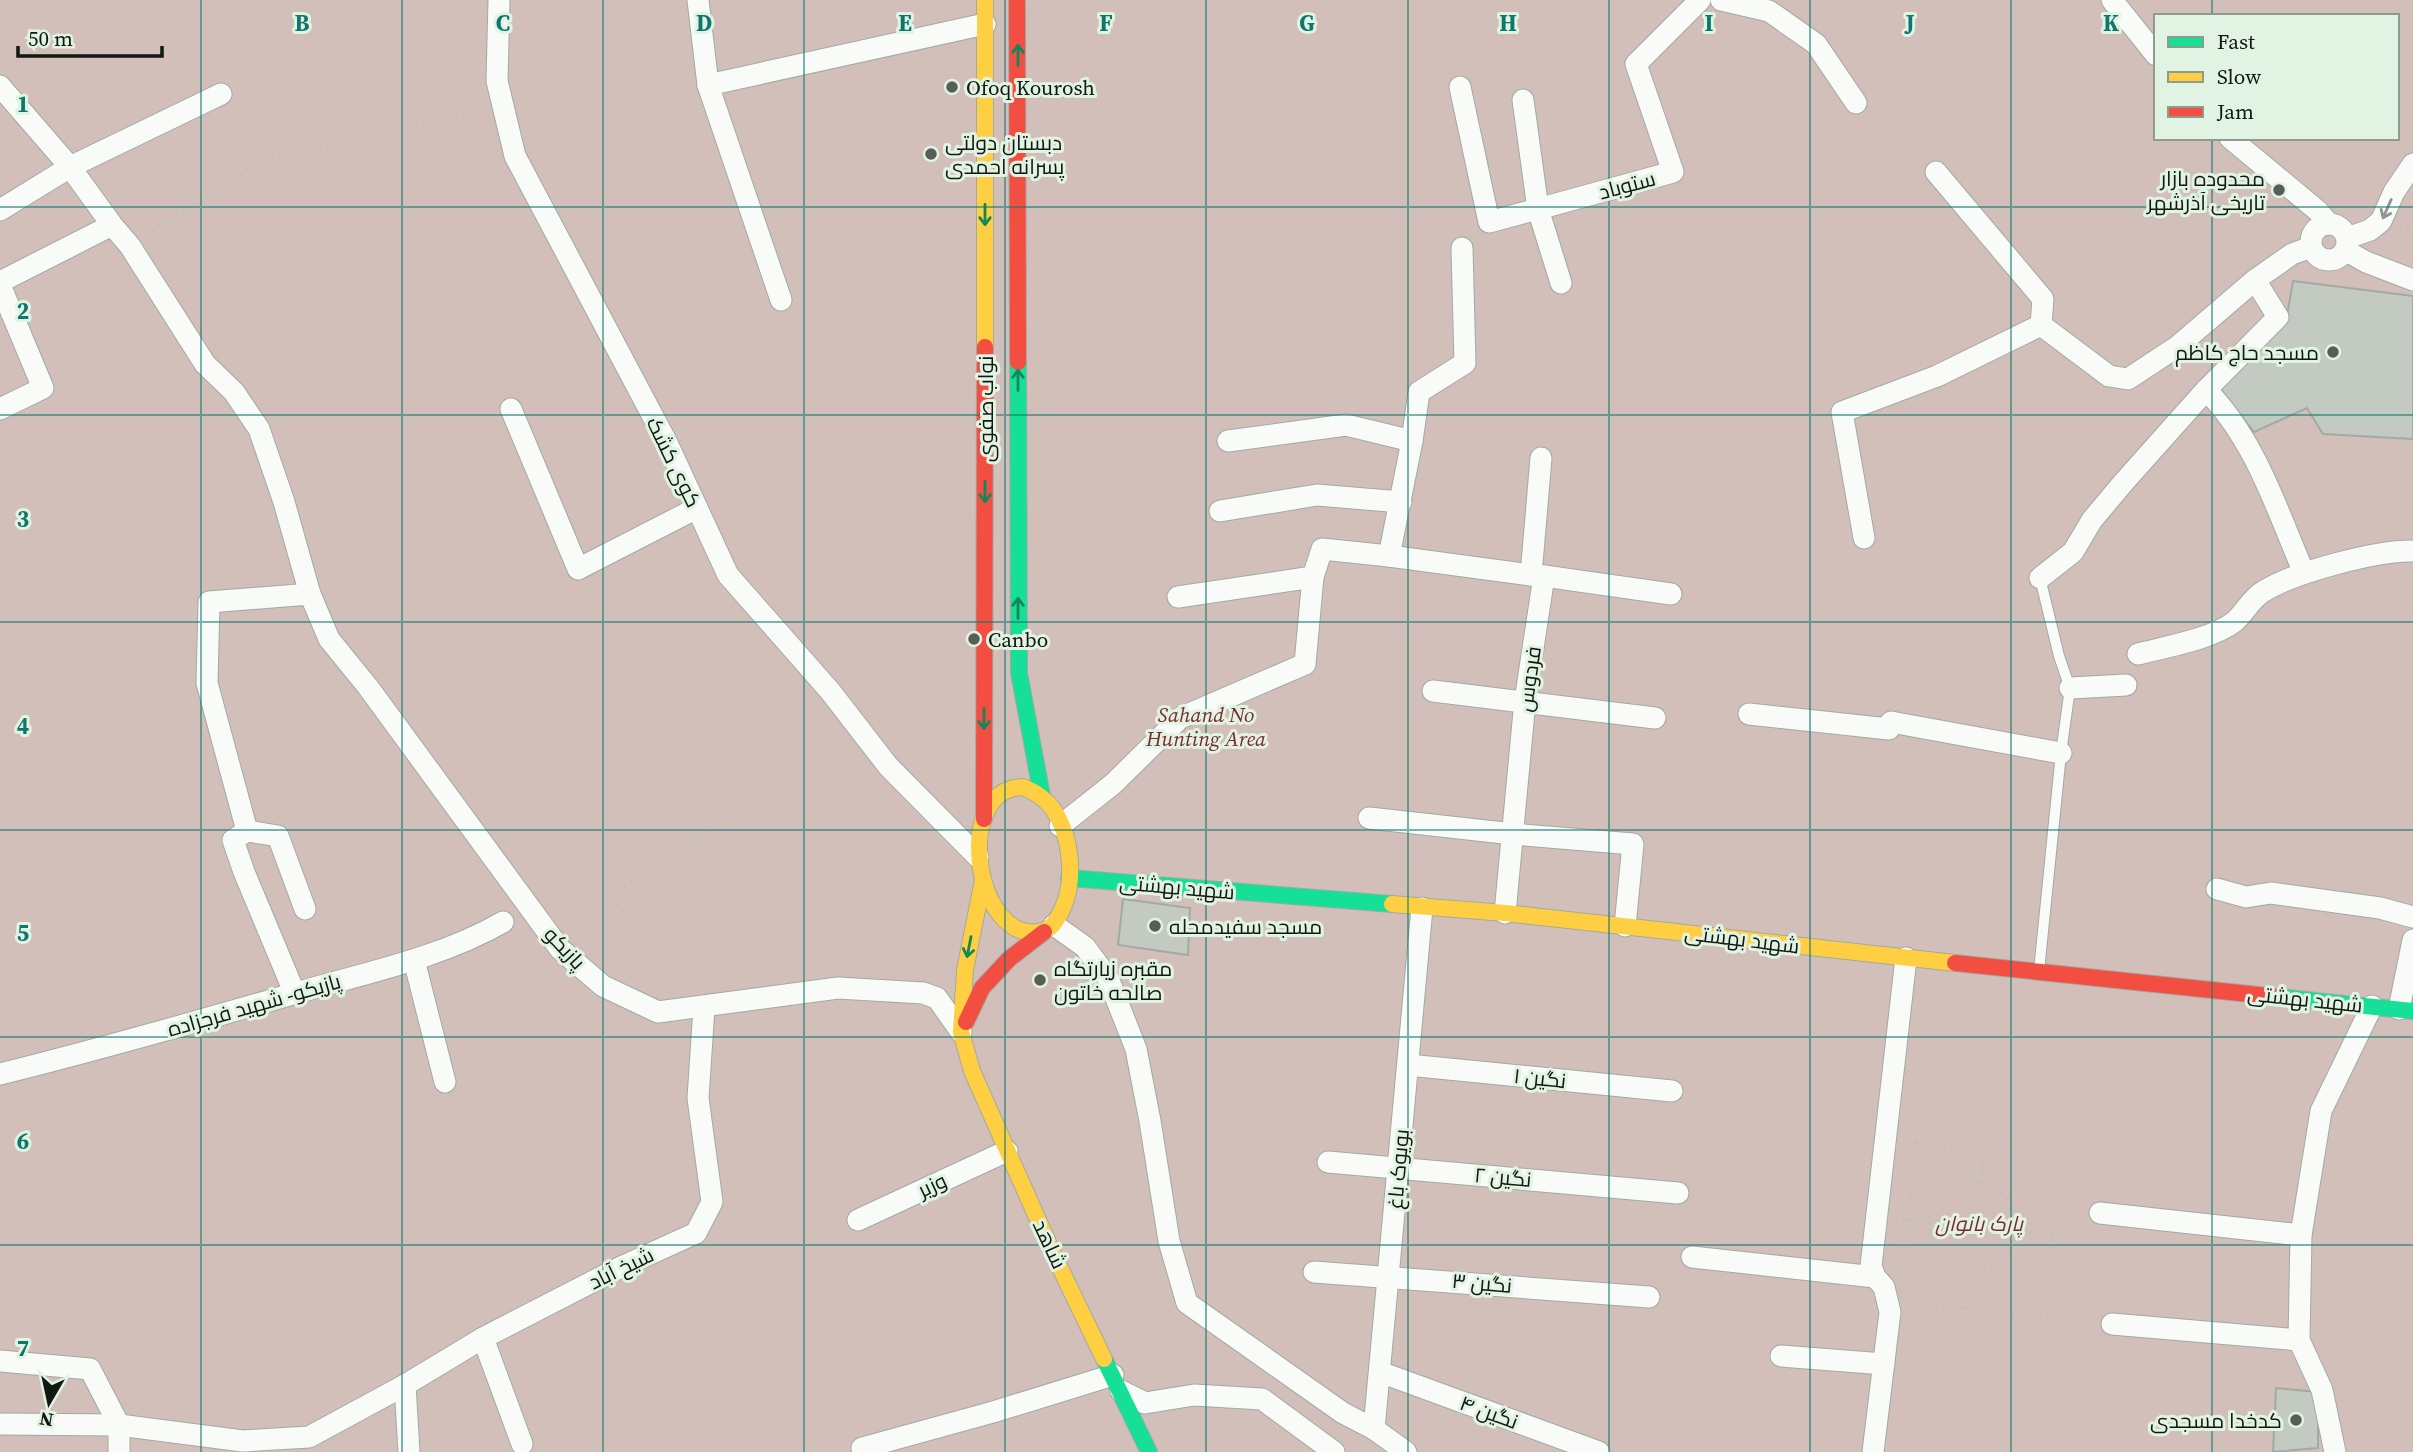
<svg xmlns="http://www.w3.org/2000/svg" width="2413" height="1452" font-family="'Source Serif 4',Cairo,serif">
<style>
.green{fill:#d2bfba;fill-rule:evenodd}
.building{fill:#c2cac2;stroke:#a3aaa3;stroke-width:2}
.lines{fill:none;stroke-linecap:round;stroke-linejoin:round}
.lane-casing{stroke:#a2aaa3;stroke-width:12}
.street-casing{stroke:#a2aaa3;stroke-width:23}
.fast-casing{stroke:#a2aaa3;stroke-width:18}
.slow-casing{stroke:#a2aaa3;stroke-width:18}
.jam-casing{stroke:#a2aaa3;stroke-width:18}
.path{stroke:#bec2be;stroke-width:3.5;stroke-dasharray:2 5;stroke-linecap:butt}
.lane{stroke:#f9fbf9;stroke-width:10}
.street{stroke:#f9fbf9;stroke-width:21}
.fast{stroke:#16e098;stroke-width:16}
.slow{stroke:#ffcf43;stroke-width:16}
.jam{stroke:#f24e42;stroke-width:16}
.oneway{stroke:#14865b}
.oneway2{stroke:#919491}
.grid{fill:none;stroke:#0f766e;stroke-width:2;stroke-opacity:0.55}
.poi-dot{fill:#575e57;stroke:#e1f3e2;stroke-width:2.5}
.labels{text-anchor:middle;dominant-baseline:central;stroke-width:6;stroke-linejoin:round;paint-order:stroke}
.poi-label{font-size:21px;fill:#111711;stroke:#e1f3e2;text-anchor:start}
.street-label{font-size:21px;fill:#111711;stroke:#e1f3e2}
.park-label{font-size:21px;font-style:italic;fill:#7c2a32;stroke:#e1f3e2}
.grid-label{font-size:23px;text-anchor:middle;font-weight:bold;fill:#0f766e;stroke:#e1f3e2;stroke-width:6;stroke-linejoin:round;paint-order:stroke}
</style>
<rect width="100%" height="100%" fill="#d8e2d8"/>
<path class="green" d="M0,0h2413v1452h-2413zM2156,16h241v122h-241z"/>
<g class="building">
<path d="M2293,281l120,15v143l-90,-5 -16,-26 -53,24 -35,-45 68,-71z"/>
<path d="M1123,899l67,9 -2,47 -70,-10z"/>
<path d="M2276,1388l42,4v56l-45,4z"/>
</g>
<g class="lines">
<defs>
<path id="lane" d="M2039,971l22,-218 9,-65 -11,-32 -19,-78"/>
<g id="street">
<path d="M499,0l-2,81 18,75 152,287 61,132 102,116 58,75 90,91"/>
<path d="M698,0l10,85 73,215"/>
<path d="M1721,0l48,11 47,33 40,59"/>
<path d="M2112,0l44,55"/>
<path d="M708,85l277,-61"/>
<path d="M0,86l70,81 42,58 18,21 75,118 29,28 25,37 25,73 26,92 -101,8 -2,81 40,148 31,5 27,73"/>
<path d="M1460,87l29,135 49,-13 -15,-109"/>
<path d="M2230,138l88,73 11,13"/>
<path d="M1936,172l107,127 -2,26"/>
<path d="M0,210l70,-43 151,-73"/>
<circle cx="2329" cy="242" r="18"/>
<path d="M2347,238l23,-8 11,-9 13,-29 19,-28"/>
<path d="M1462,248l3,115 -46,29 -7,49 -23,115 142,19"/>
<path d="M2345,250l21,12 47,18"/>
<path d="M0,282l112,-57"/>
<path d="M1561,283l-23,-74 135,-37 -37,-108 64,-64"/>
<path d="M0,285l43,103 -43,21"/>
<path d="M2206,390c49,49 71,120 98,183"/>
<path d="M511,409l67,160 119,-61"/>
<path d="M1228,441l118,-16 66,16"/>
<path d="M1220,511l97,-16 84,7"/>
<path d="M1864,538l-22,-126 95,-36 104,-51 68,51 19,3 50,-33 77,-66"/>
<path d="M1544,576l127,18"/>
<path d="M2040,578l33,-26 19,-32 31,-37 83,-93 72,-73 -23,-37 37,-26 19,-7"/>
<path d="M310,594l19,45 39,48 192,262 43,37 55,26 180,-24 85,5 14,5 24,34"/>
<path d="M1178,597l135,-20"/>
<path d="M2138,654c27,-7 74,-15 96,-32 11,-9 17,-24 30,-31 31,-19 114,-41 149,-40"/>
<path d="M2070,688l56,-3"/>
<path d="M1433,691l222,27"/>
<path d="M1749,714l140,15 2,-7 170,31"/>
<path d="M1369,818l144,16 120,10 -8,82"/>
<path d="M1060,826l53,-42 67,-66 125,-54 8,-87 9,-28 67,7"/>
<path d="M247,831l-14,9 11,32 51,122"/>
<path d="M2217,889l29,8 25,-4 109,15 33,9"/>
<path d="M1505,913l20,-212 19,-125 -13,-1 10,-117"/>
<path d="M1054,925l31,22 23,31 28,71 14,72 19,120 18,62 156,110 31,16 32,23"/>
<path d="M414,960l31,122"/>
<path d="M2399,1009l14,-69"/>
<path d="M1408,1065l264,26"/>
<path d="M0,1074c102,-25 202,-54 303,-83 67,-19 139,-34 200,-69"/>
<path d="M1328,1162l350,31"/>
<path d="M2100,1213l201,22"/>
<path d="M858,1220l149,-69"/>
<path d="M1692,1257l183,20"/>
<path d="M1314,1272l335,25"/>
<path d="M2112,1324l187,16"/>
<path d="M483,1338l39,106"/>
<path d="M1781,1356l103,8"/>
<path d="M0,1361l90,8 29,56v27"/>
<path d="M1380,1372l219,80"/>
<path d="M1121,1391l24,12 49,-8 68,4 72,53"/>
<path d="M0,1424l119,1 124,16 66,-4 96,-52"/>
<path d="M1374,1429l48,-521"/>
<path d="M862,1448l131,-36 120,-37"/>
<path d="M409,1452l-4,-67 78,-47 136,-70 77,-35 16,-31 -14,-104 6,-90"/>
<path d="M1873,1452l17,-140 -6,-25 -9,-10 -4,-11 35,-308"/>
<path d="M2335,1452l-13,-62 -23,-50 2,-105 20,-124 51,-105"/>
</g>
<g id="fast">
<path d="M1018,362l1,311 23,123"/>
<path d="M1069,878l323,26"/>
<path d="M2278,997l135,14"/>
<path d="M1104,1359l45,93"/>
</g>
<g id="slow">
<path d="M985,347v-347"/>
<path d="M1023,787c12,5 22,11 30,22 19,28 23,73 8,103 -5,8 -8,16 -18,19 -67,18 -93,-143 -20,-144z"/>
<path d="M983,880l-18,90 -4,62 11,39 78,176 54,112"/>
<path d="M1392,904l113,9 450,50"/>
</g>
<g id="jam">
<path d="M1017,0l1,362"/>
<path d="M984,819l1,-472"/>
<path d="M1955,963l323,34"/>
<path d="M966,1022l16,-34 27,-29 35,-27"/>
</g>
</defs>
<use href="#lane" class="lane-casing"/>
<use href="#street" class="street-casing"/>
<use href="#fast" class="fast-casing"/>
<use href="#slow" class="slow-casing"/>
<use href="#jam" class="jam-casing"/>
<g class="path">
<path d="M2400,228l13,-1"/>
<path d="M147,235l113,-74 226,-51"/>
<path d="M669,990l-57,-96 143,-95"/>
<path d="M1916,1143l142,15 -10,159 -149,-16z"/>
<circle cx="1973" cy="1226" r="44"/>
<path d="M1981,1183l3,-32"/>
<path d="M1896,1221l32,-3"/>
<path d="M2016,1230l37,6"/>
<path d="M1967,1308l5,-37"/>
</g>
<use href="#lane" class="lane"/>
<use href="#street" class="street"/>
<use href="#fast" class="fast"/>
<use href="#slow" class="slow"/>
<use href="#jam" class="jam"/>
</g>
<defs><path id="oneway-shaft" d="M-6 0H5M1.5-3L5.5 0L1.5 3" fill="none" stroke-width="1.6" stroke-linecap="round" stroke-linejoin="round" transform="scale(1.75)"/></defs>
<g class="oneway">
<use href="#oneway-shaft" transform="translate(1018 55) rotate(-90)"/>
<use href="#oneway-shaft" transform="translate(985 215) rotate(90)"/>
<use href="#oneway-shaft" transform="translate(1018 380) rotate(-90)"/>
<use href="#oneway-shaft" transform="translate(985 492) rotate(90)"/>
<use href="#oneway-shaft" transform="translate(1018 608) rotate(-90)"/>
<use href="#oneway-shaft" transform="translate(984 719) rotate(90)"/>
<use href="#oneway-shaft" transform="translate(969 947) rotate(101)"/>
</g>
<use class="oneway2" href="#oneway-shaft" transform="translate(2387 209) rotate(114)"/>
<path class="grid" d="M201,0v1452M402,0v1452M603,0v1452M804,0v1452M1005,0v1452M1206,0v1452M1408,0v1452M1609,0v1452M1810,0v1452M2011,0v1452M2212,0v16M2212,138v1314M0,207h2413M0,415h2413M0,622h2413M0,830h2413M0,1037h2413M0,1245h2413"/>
<g class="poi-dot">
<circle cx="952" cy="87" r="7"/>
<circle cx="931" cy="154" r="7"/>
<circle cx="2279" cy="190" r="7"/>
<circle cx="2333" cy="352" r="7"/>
<circle cx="974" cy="639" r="7"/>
<circle cx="1155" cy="926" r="7"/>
<circle cx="1040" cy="980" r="7"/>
<circle cx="2296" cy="1420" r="7"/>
</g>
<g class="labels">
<g class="poi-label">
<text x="966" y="87">Ofoq Kourosh</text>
<text x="945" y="142">دبستان دولتی<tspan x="945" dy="24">پسرانه احمدی</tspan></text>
<text x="2265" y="178" text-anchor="end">محدوده بازار<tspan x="2265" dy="24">تاریخی آذرشهر</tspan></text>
<text x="2319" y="352" text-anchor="end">مسجد حاج کاظم</text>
<text x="988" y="639">Canbo</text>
<text x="1169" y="926">مسجد سفیدمحله</text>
<text x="1054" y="968">مقبره زیارتگاه<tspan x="1054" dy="24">صالحه خاتون</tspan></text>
<text x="2282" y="1420" text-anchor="end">کدخدا مسجدی</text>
</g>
<g class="street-label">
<text transform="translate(1627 185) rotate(-15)">ستوباد</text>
<text transform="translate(985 409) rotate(-90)">نواب صفوی</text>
<text transform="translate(674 462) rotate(64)">کوی کشک</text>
<text transform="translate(1529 679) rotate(-82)">فردوس</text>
<text transform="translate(1177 887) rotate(5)">شهید بهشتی</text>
<text transform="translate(1742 939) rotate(7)">شهید بهشتی</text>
<text transform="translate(565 948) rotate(47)">پازیکو</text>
<text transform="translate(2305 999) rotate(6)">شهید بهشتی</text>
<text transform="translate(254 1005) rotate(-16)">پازیکو- شهید فرجزاده</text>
<text transform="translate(1540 1078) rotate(6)">نگین ۱</text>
<text transform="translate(1398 1169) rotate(-85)">بویوک باغ</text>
<text transform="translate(1503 1177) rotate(5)">نگین ۲</text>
<text transform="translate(932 1185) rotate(-25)">وزیر</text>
<text transform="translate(1050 1244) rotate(65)">شاهد</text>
<text transform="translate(621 1268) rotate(-26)">شیخ آباد</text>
<text transform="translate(1482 1283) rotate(5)">نگین ۳</text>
<text transform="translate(1489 1412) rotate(20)">نگین ۴</text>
</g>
<g class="park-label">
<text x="1206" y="714">Sahand No<tspan x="1206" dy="24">Hunting Area</tspan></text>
<text x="1979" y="1223">پارک بانوان</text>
</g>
</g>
<g class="grid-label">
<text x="302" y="31">B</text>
<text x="503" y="31">C</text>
<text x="704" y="31">D</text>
<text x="905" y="31">E</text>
<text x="1106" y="31">F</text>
<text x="1307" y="31">G</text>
<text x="1508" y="31">H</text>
<text x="1709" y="31">I</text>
<text x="1910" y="31">J</text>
<text x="2111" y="31">K</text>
<text x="23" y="112">1</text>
<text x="23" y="319">2</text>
<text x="23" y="527">3</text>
<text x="23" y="734">4</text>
<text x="23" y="941">5</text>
<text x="23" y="1149">6</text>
<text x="23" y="1356">7</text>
</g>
<rect x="2154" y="14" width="245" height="126" fill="#e1f3e2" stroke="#8e9b8e" stroke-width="2"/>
<rect x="2168" y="37" width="35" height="10" fill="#16e098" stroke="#8e9b8e" stroke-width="2"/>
<text x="2217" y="49" font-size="21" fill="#111711">Fast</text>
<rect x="2168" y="72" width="35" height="10" fill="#ffcf43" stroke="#8e9b8e" stroke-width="2"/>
<text x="2217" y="84" font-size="21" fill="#111711">Slow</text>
<rect x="2168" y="107" width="35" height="10" fill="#f24e42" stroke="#8e9b8e" stroke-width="2"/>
<text x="2217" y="119" font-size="21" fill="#111711">Jam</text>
<g transform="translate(49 1403) rotate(189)" stroke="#e1f3e2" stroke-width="5" paint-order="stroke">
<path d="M0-5L12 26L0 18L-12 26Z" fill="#111711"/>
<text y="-10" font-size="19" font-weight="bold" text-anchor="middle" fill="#111711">N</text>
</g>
<path d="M18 46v10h144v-10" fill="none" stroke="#111711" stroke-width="3.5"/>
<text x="28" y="46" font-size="21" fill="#111711" stroke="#e1f3e2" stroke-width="5" paint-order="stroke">50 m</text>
</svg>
